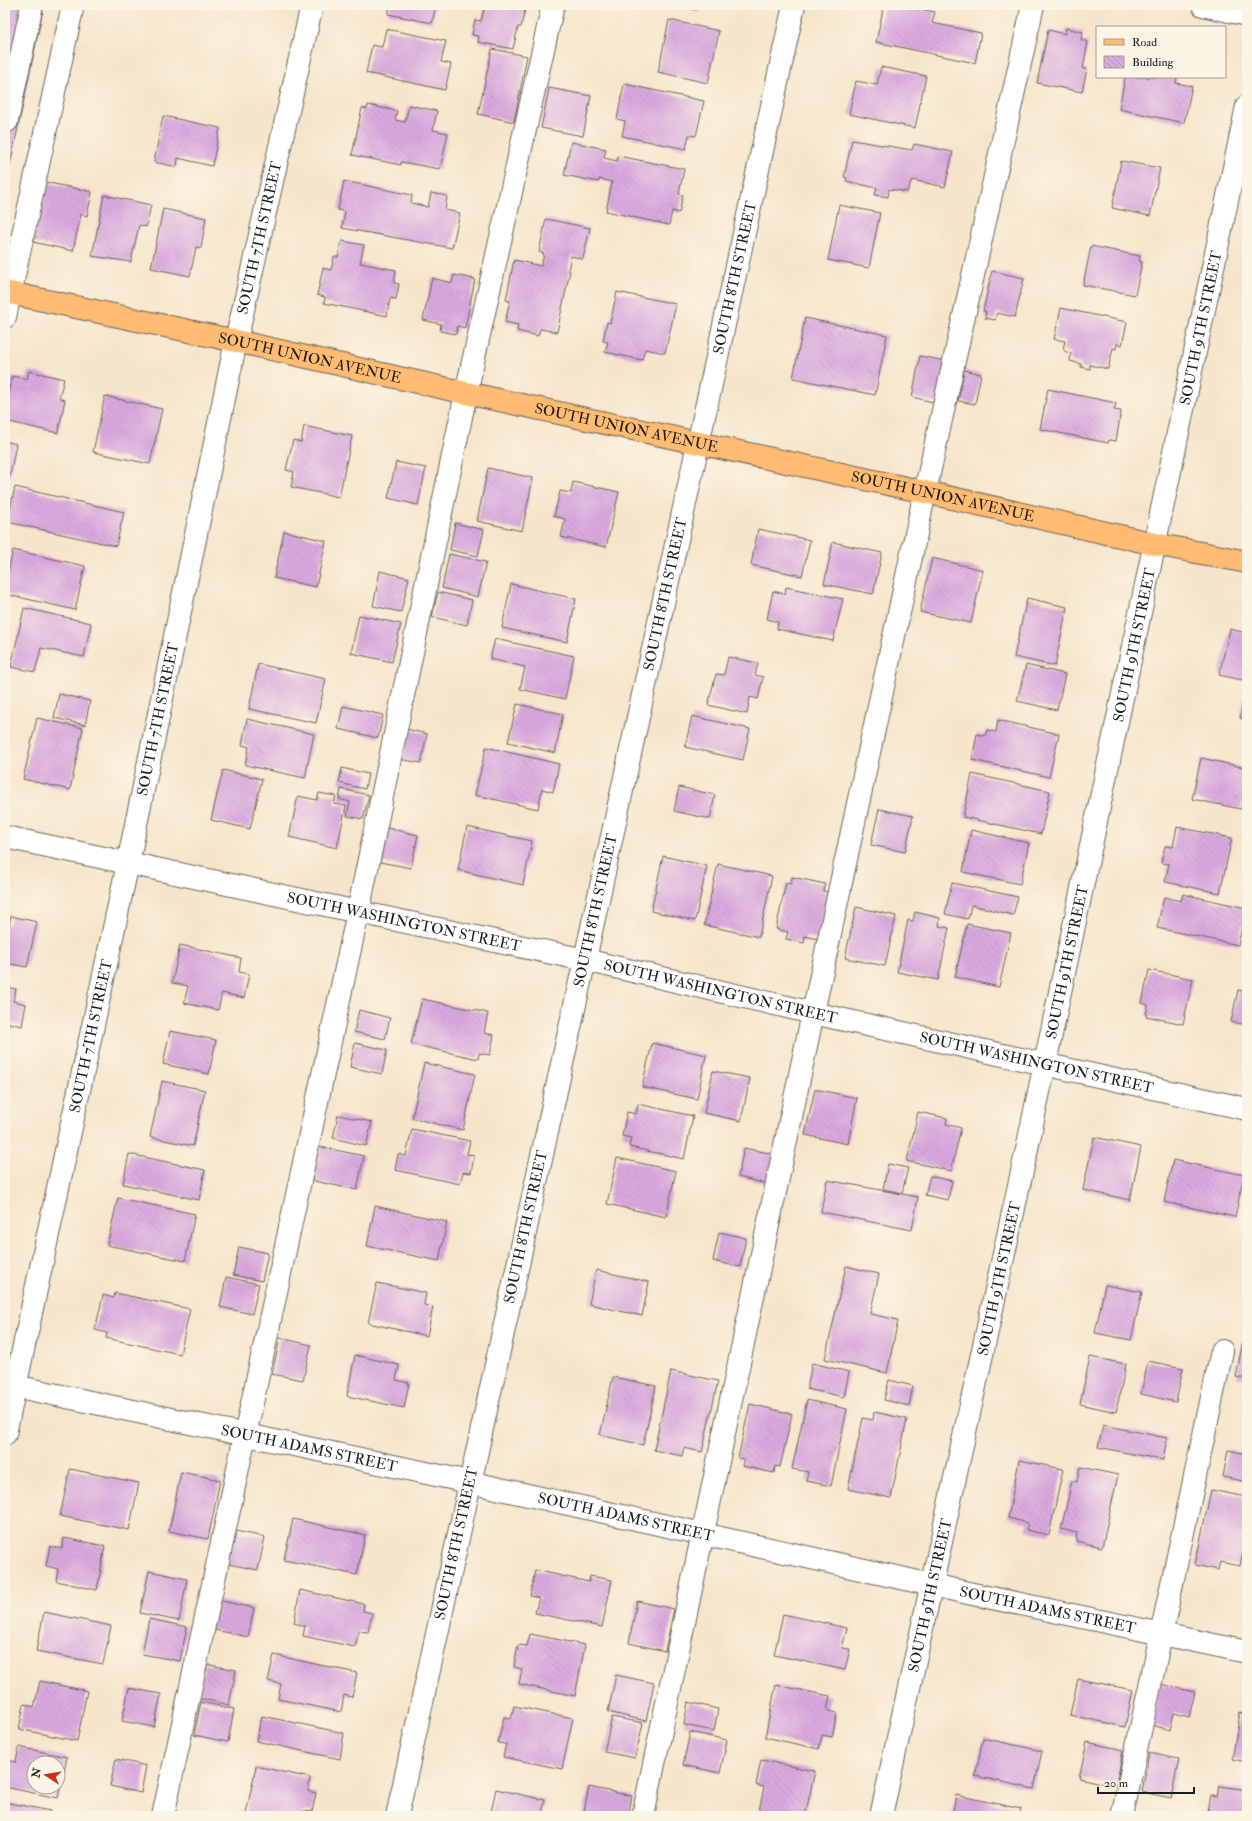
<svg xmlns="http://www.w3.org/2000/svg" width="1252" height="1821" font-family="'IM FELL Double Pica',serif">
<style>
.building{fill:url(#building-back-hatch);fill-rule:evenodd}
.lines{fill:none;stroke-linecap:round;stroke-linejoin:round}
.minor-casing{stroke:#686259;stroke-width:24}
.major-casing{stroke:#686259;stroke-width:24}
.minor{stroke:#fff;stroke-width:22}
.major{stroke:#febb71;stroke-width:22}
.labels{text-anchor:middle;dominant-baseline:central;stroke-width:3.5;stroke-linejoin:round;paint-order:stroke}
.street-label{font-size:15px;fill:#1c1c1c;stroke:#fcf5e5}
</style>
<defs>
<pattern id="building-back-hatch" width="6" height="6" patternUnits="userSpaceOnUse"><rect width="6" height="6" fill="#daa9df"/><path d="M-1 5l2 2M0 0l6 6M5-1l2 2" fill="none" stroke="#ba91bf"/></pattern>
</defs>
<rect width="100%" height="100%" fill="#fcf5e5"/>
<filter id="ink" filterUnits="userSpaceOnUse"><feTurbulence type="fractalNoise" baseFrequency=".025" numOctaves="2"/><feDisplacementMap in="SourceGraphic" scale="8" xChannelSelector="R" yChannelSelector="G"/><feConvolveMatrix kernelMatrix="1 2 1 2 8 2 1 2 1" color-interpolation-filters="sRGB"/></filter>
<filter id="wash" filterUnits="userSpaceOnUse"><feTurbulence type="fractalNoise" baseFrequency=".012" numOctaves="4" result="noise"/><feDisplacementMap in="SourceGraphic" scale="16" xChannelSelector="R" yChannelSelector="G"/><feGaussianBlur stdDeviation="0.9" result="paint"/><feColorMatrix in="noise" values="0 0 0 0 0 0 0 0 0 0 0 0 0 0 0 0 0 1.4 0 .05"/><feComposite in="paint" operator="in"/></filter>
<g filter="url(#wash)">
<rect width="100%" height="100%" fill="#f6e5cb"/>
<g id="blocks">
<g class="building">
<path d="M5,5h39l-38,179h-1z"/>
<path d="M390,5h46l-4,18 -44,-9z"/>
<path d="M485,5h41l-5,22h-3l-5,22 -35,-7 1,-6 -7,-1 3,-15 6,1z"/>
<path d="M677,5h21l-1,5z"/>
<path d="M884,5h16l35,7 -3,11 49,10 -6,30 -99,-21z"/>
<path d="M669,20l50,11 -11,52 -50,-11z"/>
<path d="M1066,28l17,4 -2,8 7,2 -5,27h4l-5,23 -45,-9 11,-53 17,4z"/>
<path d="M386,29l60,12 -5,21 10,2 -6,26 -79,-17 6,-28 10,2z"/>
<path d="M492,49l35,7 -13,66 -36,-8z"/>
<path d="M881,67l45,9 -11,52 -66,-14 7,-33 21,4z"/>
<path d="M1125,77h52l-1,6 16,3 -8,37 -65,-14z"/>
<path d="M624,84l80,17 -8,35 -7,-1 -3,14 -64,-13 3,-15 -8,-2z"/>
<path d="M549,88l42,8 -8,40 -42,-8z"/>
<path d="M368,105l29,6 -2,9 10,2 4,-17 28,6 -4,19 15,3 -8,36 -39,-7v3l-49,-10 10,-47 5,1z"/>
<path d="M163,116l57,12 -8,38 -34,-8 -1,9 -23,-5z"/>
<path d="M852,140l60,10 2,-6 39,8 -8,35 -33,-7 -5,12 -18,-3 -1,8 -13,-2 2,-7 -31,-7 1,-3 -3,-1z"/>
<path d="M571,142l35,7 -2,9 13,3 1,-5 66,13 -5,25 4,1 -4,18 -7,-2 -3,14 -63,-14 6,-29 -13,-3v3l-35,-7z"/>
<path d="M1121,161l39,7 -10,48 -38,-8z"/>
<path d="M344,181l68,14 -1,8 17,4 3,-14 16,3 -2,14 15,3 -8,35 -110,-20 3,-16 -7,-2z"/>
<path d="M45,182l47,10 -5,24 -6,-2 -8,37 -40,-9z"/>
<path d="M104,195l47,10 -5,22 -7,-2 -8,37 -39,-6z"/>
<path d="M839,205l41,8 -11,55 -41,-8z"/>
<path d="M163,209l43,9 -5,30 -5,-1 -6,29 -39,-8z"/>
<path d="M546,219l44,9 -7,31 -12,-3 -3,14 2,1 -13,61 -17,-3 -2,7 -21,-5 1,-6 -13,-3 5,-21 -4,-1 8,-40 27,6 3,-12 -5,-2z"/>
<path d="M342,241l22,4 -4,18 36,7 -2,13 5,1 -3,15 -6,-1 -3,18 -63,-13 1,-6 -8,-2 6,-27 8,2 3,-13h4z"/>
<path d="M1091,246l49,10 -1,5 3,1 -7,33 -52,-10z"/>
<path d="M992,271l32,7 -9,39 -18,-4 -2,7 -10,-2 1,-7h-3z"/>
<path d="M454,275l21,4 -10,49 -8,-2 -1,8 -16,-3 1,-7 -18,-4 9,-42 20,5z"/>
<path d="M617,292l59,12 -11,49 -20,-4 -3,11 -37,-8 3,-10 -5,-1 4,-19 3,1z"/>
<path d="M1061,308l66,14 -5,23 -5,-1 -1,5 -3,-1 -5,21 -18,-4v4l-9,-2v-3l-11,-3 1,-8 -5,-1 -3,-3 2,-8 -11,-2z"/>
<path d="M805,318l82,17 -12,60 -82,-17z"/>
<path d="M920,356l26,5 -9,42 -25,-6z"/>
<path d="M964,370l17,4 -6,30 -17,-3z"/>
<path d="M29,371l35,8 -5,19 6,2 -7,33 -53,-12v-13l7,-32 15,3z"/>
<path d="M1048,389l68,14 -2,7 7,1 -5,30 -7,-1 -1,3 -68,-14z"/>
<path d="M105,396l57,13 -12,55 -57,-12z"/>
<path d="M304,426l48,10 -13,61 -48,-10 3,-15 -8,-2 7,-30 8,2z"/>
<path d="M5,441l11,3 -6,32 -5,-1z"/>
<path d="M396,462l30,6 -8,37 -30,-7z"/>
<path d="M488,468l45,10 -11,53 -45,-10z"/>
<path d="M573,482l46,10 -13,55 -45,-10 4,-18 -11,-3 6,-25 11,2z"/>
<path d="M15,487l109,25 -8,34 -109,-24z"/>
<path d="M455,523l29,7 -6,26 -28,-6z"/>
<path d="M758,529l52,11 -8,36 -51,-11z"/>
<path d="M284,531l42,10 -10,46 -42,-9z"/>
<path d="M833,542l49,11 -9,41 -49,-10z"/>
<path d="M13,550l72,16 -10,44 -70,-16v-9z"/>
<path d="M449,554l37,8 -8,35 -36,-9z"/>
<path d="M932,558l51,12 -12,53 -51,-11z"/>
<path d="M380,571l29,7 -8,34 -28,-6z"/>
<path d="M511,584l65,15 -9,43 -65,-14z"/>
<path d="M786,587l57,12 -10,42 -56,-12 1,-7 -11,-3 6,-28 12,3z"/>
<path d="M438,592l34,8 -5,25 -35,-8z"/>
<path d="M1027,598l40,9 -12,59 -41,-9z"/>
<path d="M24,608l67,15 -7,34 -43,-9 -6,24 -24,-5z"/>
<path d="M359,615l42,9 -9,38 -41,-9z"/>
<path d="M1230,629l17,4v48l-28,-6z"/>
<path d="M495,639l79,17 -9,43 -45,-10 5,-22 -35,-8z"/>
<path d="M728,657l30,6 -3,12 8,2 -5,22 -8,-2 -3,17 -39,-9 8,-31 8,1z"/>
<path d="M258,664l68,15 -10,44 -67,-14z"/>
<path d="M1026,665l39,9 -8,36 -40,-9z"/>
<path d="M1246,687h1v32l-7,-1z"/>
<path d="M59,694l31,7 -5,24 -31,-7z"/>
<path d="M517,704l46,10 -8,39 -47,-11z"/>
<path d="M343,706l40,9 -5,23 -40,-9z"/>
<path d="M692,716l58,13 -7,31 -58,-13z"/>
<path d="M37,718l46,10 -13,62 -47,-11z"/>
<path d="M247,719l67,15 -9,44 -60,-13 4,-18 -7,-2z"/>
<path d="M998,720l61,14 -10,43 -77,-17 5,-26 8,2 2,-6 9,2z"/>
<path d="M406,729l21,5 -6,29 -22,-4z"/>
<path d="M486,747l73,17 -6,28 -11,-3 -4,20 -63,-14z"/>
<path d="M1201,758l46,10v13l-6,28 -49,-10z"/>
<path d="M342,768l26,6 -3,15 -26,-6z"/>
<path d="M223,770l39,9 -12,50 -39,-9z"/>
<path d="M972,774l78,17 -9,43 -78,-17z"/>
<path d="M679,787l36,8 -5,24 -36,-8z"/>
<path d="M341,789l28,6 -6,24 -16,-3 3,-14 -11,-3z"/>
<path d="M319,793l17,3 -2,8 12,2 -9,42 -48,-11 9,-41 19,4z"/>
<path d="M879,809l34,7 -8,36 -34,-7z"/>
<path d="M467,827l65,14 -9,44 -65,-15z"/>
<path d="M1177,827l55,11 -12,55 -55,-11 4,-18 -8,-1 4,-17 8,1z"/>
<path d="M387,828l31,7 -7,33 -31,-6z"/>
<path d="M971,830l58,13 -9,41 -57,-12z"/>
<path d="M663,856l44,10 -12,55 -44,-10z"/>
<path d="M718,864l54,12 -13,61 -55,-12z"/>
<path d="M792,877l33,7 -2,7 6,1 -11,47 -13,-3 -1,7 -18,-4 2,-7 -12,-3 10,-46 5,1z"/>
<path d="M952,883l66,14 -5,18 -42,-10 -3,14 -23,-5z"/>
<path d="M1183,894l63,14 -8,37 -81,-17 7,-31 17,4z"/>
<path d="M856,907l40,9 -11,50 -40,-8z"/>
<path d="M915,912l25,6 -1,8 10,2 -11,52 -41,-8 11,-52 5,1z"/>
<path d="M11,916l26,6 -10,45 -22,-4v-39l4,1z"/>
<path d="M967,924l44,9 -12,54 -44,-10z"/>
<path d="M180,945l61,13 -2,14 10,2 -5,24 -22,-5 -4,17 -34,-7 4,-17 -16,-3z"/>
<path d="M1149,970l44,9 -10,45 -37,-8 2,-11 -6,-2z"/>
<path d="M5,987l11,2 -3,12 13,3 -4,22 -13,-3 -3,14z"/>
<path d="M1238,990l9,2v33l-16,-3z"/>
<path d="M422,999l66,14 -4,20 10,2 -4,20 -11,-2 -1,6 -67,-15z"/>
<path d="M359,1010l31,8 -5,21 -31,-7z"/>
<path d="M170,1031l46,9 -7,34 -46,-10z"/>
<path d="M355,1043l32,7 -5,24 -32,-7z"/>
<path d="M652,1043l54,12 -9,44 -55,-12z"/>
<path d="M424,1063l51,11 -12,56 -51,-12z"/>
<path d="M713,1071l37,7 -9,43 -37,-8z"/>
<path d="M162,1081l43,9 -12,56 -43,-9z"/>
<path d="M815,1089l42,9 -9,46 -43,-9z"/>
<path d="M638,1104l55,12 -9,43 -55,-12 2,-9 -9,-2 5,-24 9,2z"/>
<path d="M918,1112l29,6 -1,6 15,4 -10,43 -44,-10z"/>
<path d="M338,1115l34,7 -6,24 -33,-8z"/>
<path d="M412,1129l58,12 -3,13 7,1 -3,18 -8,-1 -3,12 -65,-14 3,-16 8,2z"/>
<path d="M1094,1137l47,10 -11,53 -47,-10z"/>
<path d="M316,1146l48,10 -7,34 -48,-10z"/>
<path d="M744,1148l30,6 -7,30 -29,-7z"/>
<path d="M129,1154l76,16 -6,30 -76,-16z"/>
<path d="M617,1158l59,13 -10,46 -59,-13z"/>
<path d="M1173,1160l71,15 -9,42 -71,-15z"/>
<path d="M888,1164l20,4 -6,25 -19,-4z"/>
<path d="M930,1176l22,5 -4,19 -23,-5z"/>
<path d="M827,1180l91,17 -6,33 -91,-18z"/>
<path d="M118,1198l77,16 -10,47 -78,-16z"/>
<path d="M375,1206l72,16 -8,39 -72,-15z"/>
<path d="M719,1232l27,6 -6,29 -27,-6z"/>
<path d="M239,1247l29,6 -6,28 -29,-6z"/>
<path d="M846,1266l33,8 -9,40 28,6 -11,53 -62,-14z"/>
<path d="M596,1270l53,12 -7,34 -53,-12z"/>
<path d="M226,1277l33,7 -7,30 -32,-7z"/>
<path d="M377,1283l49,10 -2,12 9,2 -6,29 -59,-13z"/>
<path d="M1105,1285l37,7 -11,48 -36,-7z"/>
<path d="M115,1293l75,16 -10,45 -74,-16 1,-5 -12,-3 8,-35 11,3z"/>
<path d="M1246,1325h1v54l-11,-2z"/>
<path d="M280,1338l31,7 -8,35 -31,-6z"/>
<path d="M355,1355l44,10 -3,15 13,3 -5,25 -57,-12z"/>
<path d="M1090,1357l36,7 -10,48 -36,-8z"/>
<path d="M1148,1361l35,7 -7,34 -35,-8z"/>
<path d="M812,1363l37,9 -5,25 -37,-8z"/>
<path d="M671,1371l47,10 -16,71 -18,-4 -2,8 -28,-6z"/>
<path d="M613,1377l43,9 -13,59 -43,-10z"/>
<path d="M889,1380l24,6 -4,20 -25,-6z"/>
<path d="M807,1400l40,9 -16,77 -25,-5 2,-9 -16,-3z"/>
<path d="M750,1404l42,10 -12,53 -5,-1 -1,7 -32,-7 2,-7 -6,-1z"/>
<path d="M874,1412l33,7 -16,79 -43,-9 15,-71 10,2z"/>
<path d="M1103,1425l64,13 -4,22 -65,-13z"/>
<path d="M1228,1450l19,4v28l-24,-5z"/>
<path d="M1019,1460l44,9 -14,66 -23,-5 2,-7 -20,-5z"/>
<path d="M1080,1467l38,8 -16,72 -26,-6 1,-8 -16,-4 11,-48 5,1z"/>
<path d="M70,1469l69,14 -10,47 -69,-14z"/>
<path d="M181,1472l39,8 -12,59 -39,-8z"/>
<path d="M1211,1490l36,7v35l-7,34 -20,-4 -2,8 -23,-5z"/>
<path d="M293,1519l72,16 -8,40 -73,-15z"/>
<path d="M230,1530l35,7 -7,33 -35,-7z"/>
<path d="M64,1538l41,8 -8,44 -41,-9 2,-12 -12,-3 4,-20 12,3z"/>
<path d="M535,1570l54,12 1,-6 22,4 -10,47 -67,-14 4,-15 -9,-2z"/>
<path d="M149,1571l38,8 -8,42 -39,-8z"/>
<path d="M300,1590l64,14 -1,7 9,2 -4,19 -9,-1 -4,16 -52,-11 2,-10 -11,-3z"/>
<path d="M217,1600l37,8 -6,29 -38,-8z"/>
<path d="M637,1601l37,8 -9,42 -36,-8z"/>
<path d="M44,1612l67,14 -8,38 -67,-13z"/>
<path d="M783,1614l64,14 -5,20 8,1 -5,21 -71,-15z"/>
<path d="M149,1619l38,8 -7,34 -38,-7z"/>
<path d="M530,1634l55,11 -10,51 -56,-12 3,-15 -8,-2 4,-22 9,1z"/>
<path d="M274,1655l83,18 -5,24 -8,-2 -3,17 -63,-13 3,-15 -13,-3z"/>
<path d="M205,1664l31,6 -7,35 -31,-7z"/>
<path d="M616,1675l38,8 -8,38 -38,-9z"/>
<path d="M1078,1679l55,11 -8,37 -55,-12z"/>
<path d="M40,1681l47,10 -10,50 -58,-12 5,-25 10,3z"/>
<path d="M1160,1684l35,8 -6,25 -15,-4 -4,17 -19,-5z"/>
<path d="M776,1685l54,11 -3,14 10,3 -5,24 -10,-2 -3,14 -54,-12z"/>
<path d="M129,1688l32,6 -7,33 -32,-6z"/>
<path d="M201,1702l33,7 -6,33 -34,-7z"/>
<path d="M688,1702l30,7 -4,22 -30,-6z"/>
<path d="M514,1706l59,12 -11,51 -59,-12 3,-13 -8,-1 6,-26 7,2z"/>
<path d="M1240,1713l7,1v48l-15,-3z"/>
<path d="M262,1716l82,17 -4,26 -84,-18z"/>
<path d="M612,1717l31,6 -8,35 -31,-6z"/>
<path d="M690,1732l37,8 -7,33 -37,-8z"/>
<path d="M983,1738l59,13 -8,38 -59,-13z"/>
<path d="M1087,1742l36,8 -7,36 -37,-8z"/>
<path d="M19,1747l48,10 -9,41 -53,-11 2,-27 9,2zM34,1763h24v24h-24z"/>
<path d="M1149,1753l30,6 -8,39 -29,-6z"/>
<path d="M116,1759l30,7 -5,27 -31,-7z"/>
<path d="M761,1760l54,11 -10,45h-19l-27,-5 5,-24 -8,-2z"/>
<path d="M256,1766l54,12 -2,13 8,2 -4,19 -8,-1 -2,5h-46l-10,-2z"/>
<path d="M1219,1786l28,4v26h-40l4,-21 6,1z"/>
<path d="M589,1787l43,9 -4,20h-45z"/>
<path d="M496,1789l49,11 -4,16h-51z"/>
<path d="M956,1795l65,14 -1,7h-68z"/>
<path d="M5,1802l45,9 -1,5h-44z"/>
</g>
</g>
</g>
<g filter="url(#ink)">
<use href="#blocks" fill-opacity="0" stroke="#686259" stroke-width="1"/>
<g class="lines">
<defs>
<g id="minor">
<path d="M1203,5l44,10"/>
<path d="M7,121l25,-116"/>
<path d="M5,317l68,-312"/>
<path id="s1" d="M5,837l580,123 228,53 434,96"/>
<path id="s2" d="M5,1384l464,98 499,111 279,59"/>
<path id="s3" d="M5,1434l123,-571 108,-522 76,-336"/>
<path d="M163,1816l195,-904 108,-519 87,-388"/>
<path id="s4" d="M397,1816c130,-604 266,-1207 397,-1811"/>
<path d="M643,1816l170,-803 112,-521 108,-487"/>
<path id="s5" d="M881,1816c127,-569 247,-1139 366,-1710"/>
<path d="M1122,1816l100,-465"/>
</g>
<g id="major">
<path id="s6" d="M5,292l231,49 230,52 459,99 230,52 92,18"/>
</g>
</defs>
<use href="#minor" class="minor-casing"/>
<use href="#major" class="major-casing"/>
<use href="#minor" class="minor"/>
<use href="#major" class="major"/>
</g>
</g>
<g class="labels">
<g class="street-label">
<text stroke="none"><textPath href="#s3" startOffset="1223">SOUTH 7TH STREET</textPath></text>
<text stroke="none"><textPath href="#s4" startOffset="1575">SOUTH 8TH STREET</textPath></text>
<text stroke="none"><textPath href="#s5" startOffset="1522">SOUTH 9TH STREET</textPath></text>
<text stroke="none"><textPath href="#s6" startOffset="312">SOUTH UNION AVENUE</textPath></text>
<text stroke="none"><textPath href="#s6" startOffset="636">SOUTH UNION AVENUE</textPath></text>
<text stroke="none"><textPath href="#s6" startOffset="960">SOUTH UNION AVENUE</textPath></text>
<text stroke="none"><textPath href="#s4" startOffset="1251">SOUTH 8TH STREET</textPath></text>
<text stroke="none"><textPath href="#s5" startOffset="1198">SOUTH 9TH STREET</textPath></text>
<text stroke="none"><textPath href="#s3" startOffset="731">SOUTH 7TH STREET</textPath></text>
<text stroke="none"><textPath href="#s4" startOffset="927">SOUTH 8TH STREET</textPath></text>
<text stroke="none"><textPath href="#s1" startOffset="408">SOUTH WASHINGTON STREET</textPath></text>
<text stroke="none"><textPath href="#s5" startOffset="874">SOUTH 9TH STREET</textPath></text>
<text stroke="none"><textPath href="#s1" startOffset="732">SOUTH WASHINGTON STREET</textPath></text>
<text stroke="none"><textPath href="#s3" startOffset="407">SOUTH 7TH STREET</textPath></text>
<text stroke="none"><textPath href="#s1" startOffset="1056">SOUTH WASHINGTON STREET</textPath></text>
<text stroke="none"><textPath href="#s4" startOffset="603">SOUTH 8TH STREET</textPath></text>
<text stroke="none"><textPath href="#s5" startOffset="550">SOUTH 9TH STREET</textPath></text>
<text stroke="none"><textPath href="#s2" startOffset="311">SOUTH ADAMS STREET</textPath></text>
<text stroke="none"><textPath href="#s2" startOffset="635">SOUTH ADAMS STREET</textPath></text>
<text stroke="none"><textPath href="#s4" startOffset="279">SOUTH 8TH STREET</textPath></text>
<text stroke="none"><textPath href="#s5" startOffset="226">SOUTH 9TH STREET</textPath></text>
<text stroke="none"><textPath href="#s2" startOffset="1067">SOUTH ADAMS STREET</textPath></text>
</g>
</g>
<rect width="1252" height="1821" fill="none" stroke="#fcf5e5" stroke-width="20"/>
<rect x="1096" y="26" width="130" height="52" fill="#fcf5e5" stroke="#a29e95"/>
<rect x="1104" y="39" width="20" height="6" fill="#febb71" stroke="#a29e95"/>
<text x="1132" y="46" font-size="12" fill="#1c1c1c">Road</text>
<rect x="1104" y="56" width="20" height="12" fill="url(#building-back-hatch)" stroke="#a29e95"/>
<text x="1132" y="66" font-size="12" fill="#1c1c1c">Building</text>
<g transform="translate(46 1775) rotate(282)"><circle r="19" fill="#fcf5e5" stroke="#a29e95"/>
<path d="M0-3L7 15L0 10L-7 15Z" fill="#c8321e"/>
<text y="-6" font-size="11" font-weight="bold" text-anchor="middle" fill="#1c1c1c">N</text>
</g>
<path d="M1098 1787v6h96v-6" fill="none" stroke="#1c1c1c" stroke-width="2"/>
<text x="1104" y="1787" font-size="12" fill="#1c1c1c" stroke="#fcf5e5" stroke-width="3" paint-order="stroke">20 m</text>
</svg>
